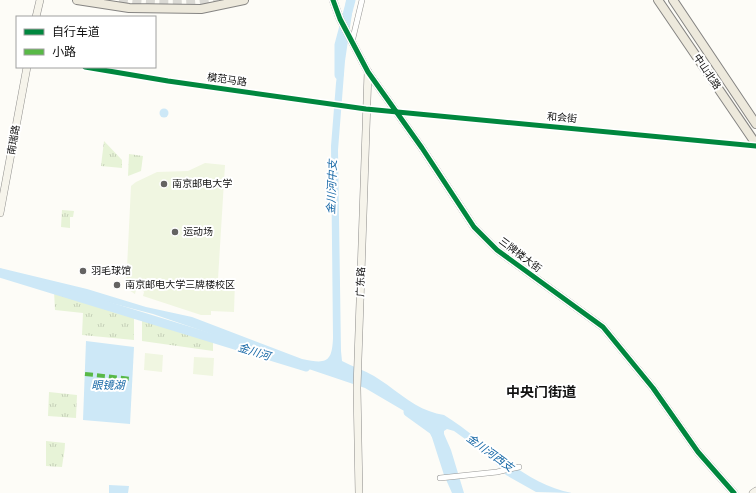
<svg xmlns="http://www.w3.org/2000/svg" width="756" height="493" font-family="Bitter,'Noto Sans SC',serif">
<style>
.park{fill:url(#park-tufts)}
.pitch{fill:#f0f6e1}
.water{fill:#cde8f7}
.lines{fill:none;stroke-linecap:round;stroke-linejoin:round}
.river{stroke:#cde8f7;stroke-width:9}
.highway-tunnel{stroke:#dad9d4;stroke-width:9;stroke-dasharray:9 4.5;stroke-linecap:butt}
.street-casing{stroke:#979795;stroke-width:6}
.secondary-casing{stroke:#8e8d8b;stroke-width:8}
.primary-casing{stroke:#858482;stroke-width:10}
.street{stroke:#fffffe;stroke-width:5}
.secondary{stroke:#f6f4eb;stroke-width:7}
.primary{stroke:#ede9dc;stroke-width:8}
.quiet{stroke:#58b947;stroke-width:4;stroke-dasharray:8 4;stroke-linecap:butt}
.cycleway-casing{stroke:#fff;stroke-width:8}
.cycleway{stroke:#00873e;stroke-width:5}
.poi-dot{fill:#646362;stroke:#fff;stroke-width:1.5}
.labels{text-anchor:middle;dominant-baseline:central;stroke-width:4;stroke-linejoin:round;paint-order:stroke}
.street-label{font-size:10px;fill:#111;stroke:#fff}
.poi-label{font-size:10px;fill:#111;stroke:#fff;text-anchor:start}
.water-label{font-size:11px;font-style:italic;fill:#1768a6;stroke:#fff}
.district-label{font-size:14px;font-weight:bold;fill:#111;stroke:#fff}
</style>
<defs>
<pattern id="park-tufts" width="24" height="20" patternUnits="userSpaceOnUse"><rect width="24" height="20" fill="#e7f3d7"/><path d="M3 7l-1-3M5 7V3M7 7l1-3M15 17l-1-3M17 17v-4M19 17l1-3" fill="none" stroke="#c5cfb8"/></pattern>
</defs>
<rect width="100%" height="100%" fill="#fdfcf7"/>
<g class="park">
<path d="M104,141l18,19v8l-21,-2z"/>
<path d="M129,154l14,2 -2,15 -13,5z"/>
<path d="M62,210l12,1 -1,6h-3v11l-9,-1z"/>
<path d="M54,291l80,22v27l-52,-5 1,-22 -28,-3z"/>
<path d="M142,314l71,25v12l-71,-10z"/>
<path d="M49,392l28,3 -1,23 -28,-2z"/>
<path d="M46,441l19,2c0,8 -2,15 -3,24l-16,-1z"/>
</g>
<g class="pitch">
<path d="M205,163l20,2 -7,114 17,1 -1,32 -23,-1v4h-10l-58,-19 1,-4 -2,-3 -4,-1 -2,2 -1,4 -9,-6 5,-102 5,-4 21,-10 31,-1z"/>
<path d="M145,353l18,2 -1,17 -18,-2z"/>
<path d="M194,357l20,1 -1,18 -20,-2z"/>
</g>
<g class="water">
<path d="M346,0h8l-9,61 -7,89 3,201 1,10c11,6 22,9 32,15 17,10 37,29 55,35 5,2 10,3 15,4 42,26 78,68 128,78l-36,-1 -30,-17 -20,-21 -32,-23 -7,-2 -3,2v3l7,16 13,43h-12l-8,-18 -16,-50 -63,-37 -77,-26 -24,-10 -111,-38 -153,-40v-6l87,21 59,18 46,10 110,42c24,5 30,4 31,-21l-2,-192 5,-63z"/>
<circle cx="164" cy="113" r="4.5"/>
<path d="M86,341l48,6 -4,77 -47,-4z"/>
<path d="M109,485l20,1 -1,7h-19z"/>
</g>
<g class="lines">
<g class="river">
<path d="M339,75v-30l12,-45"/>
<path d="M331,209l1,-43"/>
<path d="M0,273l306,94"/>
<path d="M408,412l25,18 3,5"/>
</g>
<path class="highway-tunnel" d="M119,0c32,5 67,6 99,0"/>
<defs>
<g id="street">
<path d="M352,42l10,-42"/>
<path d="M85,67l83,14 198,28 390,37"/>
<path d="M440,478l57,-6 22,-5"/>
</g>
<g id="secondary">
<path d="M333,0l7,19 28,53 54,76 52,79 23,23 106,77 50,61 45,64 36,41"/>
<path d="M36,17l4,-17"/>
<path d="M0,213l27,-146"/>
<path d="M359,493l-2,-105 11,-316"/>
<path d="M753,493l3,-2"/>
</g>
<g id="primary">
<path d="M77,0l52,8 72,1 43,-9"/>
<path d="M658,0l98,144"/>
<path d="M673,0l83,124"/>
</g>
</defs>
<use href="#street" class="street-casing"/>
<use href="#secondary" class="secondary-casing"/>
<use href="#primary" class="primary-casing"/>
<use href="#street" class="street"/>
<use href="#secondary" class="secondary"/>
<use href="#primary" class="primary"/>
<path class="quiet" d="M85,374l47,5"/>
<defs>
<g id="cycleway">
<path d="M333,0l7,19 28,53 54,76 52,79 23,23 106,77 50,61 45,64 36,41"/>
<path d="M85,67l83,14 198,28 390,37"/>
</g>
</defs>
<use href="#cycleway" class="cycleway-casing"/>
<use href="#cycleway" class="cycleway"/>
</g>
<g class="poi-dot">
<circle cx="164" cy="184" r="4"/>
<circle cx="175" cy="232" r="4"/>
<circle cx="83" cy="271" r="4"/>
<circle cx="117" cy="285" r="4"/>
</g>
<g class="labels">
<g class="street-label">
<text transform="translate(707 72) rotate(56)">中山北路</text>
<text transform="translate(227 80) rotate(8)">模范马路</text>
<text transform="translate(562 118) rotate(5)">和会街</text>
<text transform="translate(14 140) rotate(-80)">南瑞路</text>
<text transform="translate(520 255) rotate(37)">三牌楼大街</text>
<text transform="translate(361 282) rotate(-88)">广东路</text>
</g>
<g class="poi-label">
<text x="172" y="184">南京邮电大学</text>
<text x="183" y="232">运动场</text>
<text x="91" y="271">羽毛球馆</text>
<text x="125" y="285">南京邮电大学三牌楼校区</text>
</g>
<g class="water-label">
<text transform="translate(332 187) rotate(-88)">金川河中支</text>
<text transform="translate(254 352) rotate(17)">金川河</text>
<text x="108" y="385">眼镜湖</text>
<text transform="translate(490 453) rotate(36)">金川河西支</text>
</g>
<g class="district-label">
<text x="541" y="392">中央门街道</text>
</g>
</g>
<rect x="16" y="16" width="140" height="52" fill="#ffffff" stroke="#a0a0a0"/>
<rect x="24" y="29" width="20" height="6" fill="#00873e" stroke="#a0a0a0"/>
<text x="52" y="36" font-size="12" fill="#111111">自行车道</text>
<rect x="24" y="49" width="20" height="6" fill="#58b947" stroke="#a0a0a0"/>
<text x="52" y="56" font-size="12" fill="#111111">小路</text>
</svg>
